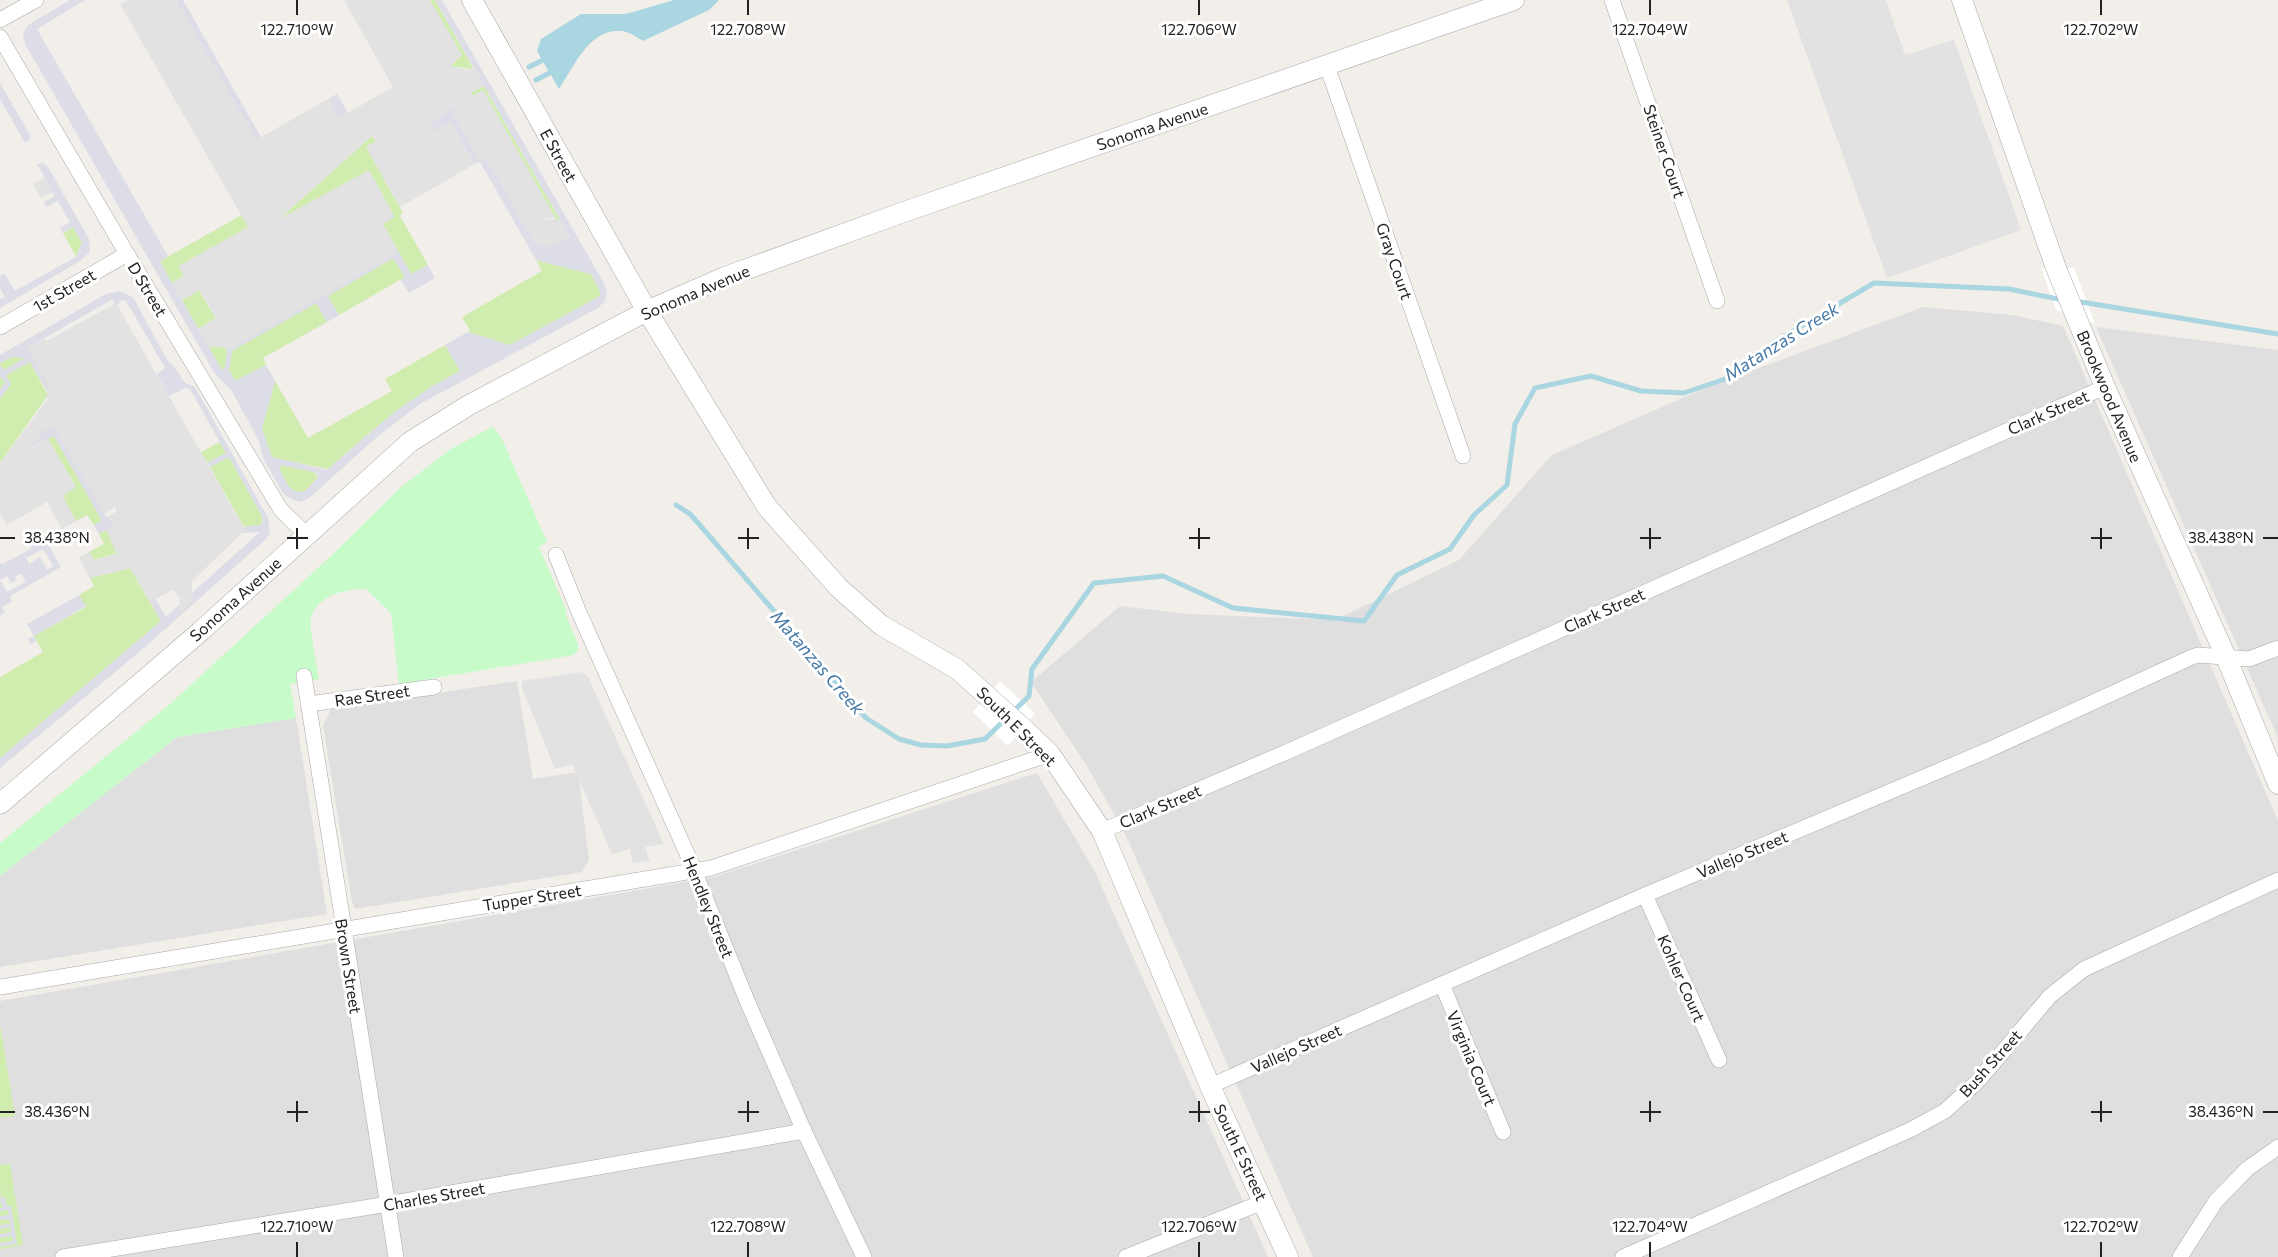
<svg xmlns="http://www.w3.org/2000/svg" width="2278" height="1257" font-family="Commissioner,sans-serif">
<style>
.residential{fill:#e0dfdf}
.grass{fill:#d0ecaf}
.park{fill:#c7fbc9}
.parking{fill:#e2e2e2}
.plaza{fill:#dddde8;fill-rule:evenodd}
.water{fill:#a9d6e0}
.pier{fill:#fff}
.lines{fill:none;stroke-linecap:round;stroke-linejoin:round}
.stream{stroke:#a9d6e0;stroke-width:5}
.minor-casing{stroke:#a9a9a9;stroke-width:16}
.tertiary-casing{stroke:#a9a9a9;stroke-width:21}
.minor{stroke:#fff;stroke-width:15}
.tertiary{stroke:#fff;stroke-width:20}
.ticks{fill:none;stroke:#222;stroke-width:2}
.labels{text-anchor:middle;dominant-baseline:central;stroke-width:6;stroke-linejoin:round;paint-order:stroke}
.street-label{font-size:16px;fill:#222;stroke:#fff}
.water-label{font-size:18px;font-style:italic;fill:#4579a5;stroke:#fff}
.ticks-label{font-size:15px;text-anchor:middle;fill:#222;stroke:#fff;stroke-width:6;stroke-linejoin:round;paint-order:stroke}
</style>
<rect width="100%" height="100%" fill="#f2eee9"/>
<g class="residential">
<path d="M1923,307l89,8 51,11 215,495v436h-965l-187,-421 -39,-70 -56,-84 89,-76 67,8 148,6 124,-60 93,-105 156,-68z"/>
<path d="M2096,327l182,23v388z"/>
<path d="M517,681l16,98 45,-7 11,88 -7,12 -227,37 -3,-7 -29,-176 8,-17z"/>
<path d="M296,718l31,196 -327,53v-91l177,-139z"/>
<path d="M1037,773l58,99 173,385h-1268v-8l22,-4 -12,-81 -10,1v-47l14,-3 -14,-91v-23l713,-124z"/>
</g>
<g class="grass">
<path d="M430,0h5l38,68 -3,1 -20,-3z"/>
<path d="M484,86l76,134 -3,1 -74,-131 -11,6v-4z"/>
<path d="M372,136l4,5 -10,6 37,66 -3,3 28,49 -17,9 -28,-50 12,-7 -119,5z"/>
<path d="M242,215l7,12 -70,39 5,10 -12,7 -12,-22z"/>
<path d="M73,227l9,15 -6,15 -13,-24z"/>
<path d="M394,258l11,19 -66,38 -12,-19z"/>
<path d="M536,260l55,14 9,17v6l-90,48 -42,-13 2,-2 -8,-13 80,-46z"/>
<path d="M199,290l17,29 -18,10 -16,-29z"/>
<path d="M316,303l11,19 -64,36 3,7 -31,16 -6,-11 2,-19z"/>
<path d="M445,345l15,26c-50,26 -90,61 -132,98l-54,-11c-7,-7 -8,-20 -12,-29l13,-48 33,57 84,-47 -7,-12z"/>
<path d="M211,346l13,1 4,6 -4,17 -3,-1 -12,-22z"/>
<path d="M12,357l14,1 4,4 18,33 -48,68v-100z"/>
<path d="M54,436l46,81v5l-6,3 -7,-10 -11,6 -13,-24 1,-3 12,-7 -28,-48z"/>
<path d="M220,442l6,11 -19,10 -6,-11z"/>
<path d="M229,457l33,59v9l-18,2 -34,-60z"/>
<path d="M281,465l33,7 4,5 -13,14 -9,1 -7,-5 -9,-16z"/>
<path d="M106,530l12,23 -24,7 -5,-8 15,-8 -5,-10z"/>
<path d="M130,568l31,53 -161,137v-81l43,-25 -9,-16 52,-29 -7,-12 15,-9 -4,-8z"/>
<path d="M0,1024l15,92 -15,2z"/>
<path d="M10,1164l13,81 -23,4v-84z"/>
</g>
<path class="park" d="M492,427l9,10 46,105 -8,5 28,65 -2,1 13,31v6l-4,5 -175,29 -8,-71 -25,-24c-20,0 -48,5 -55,29 -2,9 6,49 8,61l-29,5 6,34 -119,19 -177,139v-33l170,-139 162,-149 69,-68 50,-38z"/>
<g class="parking">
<path d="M128,0h48l80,140 72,-41 11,19 54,-31 -49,-87h86l32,55 -12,11 18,4 5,-2 11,18 -12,6 -1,4 12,-6 72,127 -13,2 18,1 10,17 -16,9 -8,1 -7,-2 -6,-4 -47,-83 -6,4 -29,-49 3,-8 -20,26 15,-10 26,43 -75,43 -34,-60 10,-6 -4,-5 -93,83 90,-49 26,47 -12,7 16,28 -172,99 -3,-4h-15l-11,-18 18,-11 -16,-28 -18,10 -10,-17 12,-7 -5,-10 69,-39 -128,-223z"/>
<path d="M1787,0h99l19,55 49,-15 67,190 -134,48z"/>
<path d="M45,178l8,14 -12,6 -8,-14z"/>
<path d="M116,303l129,227 -53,51v12l4,6 -14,13 -5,-5 3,-3v-7l-8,-7 -22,12 -20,-34 -40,10 -11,-20 10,-6 6,8 22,-6 -11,-24 7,-4 -5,-9 9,-6 -2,-4 -11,7 -50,-86 -19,18 13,-7 28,48 -13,9 13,25 -14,8 -15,-27 -40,23 -7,-12v-50l47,-63v-9l3,-2 -24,-41 19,-10 2,3z"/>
<path d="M582,672l6,5 76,167 -19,3 5,14 -17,2 -3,-14 -18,5 -40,-90 -17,5 -33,-81v-7z"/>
</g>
<g class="plaza">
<path d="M70,0h15l-48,29 131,227 -8,6 62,108 3,-3 2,-16 172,-99 12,22 17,-9 7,13 -26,15 -8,-13 4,-3 -12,-19 -65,38 11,19 -12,7 -11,-19 -84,48 -3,19 6,11 31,-16 9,16 -13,48 10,28 55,13 66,-57 41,-28 26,-14 -15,-26 23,-13 42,13 90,-49v-5l-9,-17 -55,-14 -56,-98 -5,2 -25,-42 -16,9 -4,-5 24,-21 -2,8 28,48 6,-3 47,83 6,4 7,2 8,-2 16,-8 -135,-237h7l163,285 2,7 -2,9 -7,7 -178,96 -43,33 -69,62 -9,3 -9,-4 -7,-5 -19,-33 -6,-21 -27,-49 -16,-16 -190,-330 -2,-10 5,-9zM281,465l33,7 4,2 -1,5 -12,12 -9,1 -7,-5 -9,-16z"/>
<path d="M176,0h7l78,137 -5,3z"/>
<path d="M0,83l30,52v5l-5,3 -25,-44z"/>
<path d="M337,94l11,19 -9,5 -11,-19z"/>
<path d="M43,163l5,4 41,72 1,13 -10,9 -80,47v-9l5,-2 -5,-9v-12l4,-3 11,18 61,-34 6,-14 -9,-16 -10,6 -3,-5 10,-6 -12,-21 -12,6 -2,-5 11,-6 -18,-32z"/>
<path d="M119,291l14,6 34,63 7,6 10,16 11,5 73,131 2,15 -4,6 -122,109 -144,120v-10l161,-137 -11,-19 5,-4 11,19 11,-10 5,5 13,-13 -3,-6 68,-61 -19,1 4,-3 -1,-3 19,-3 -1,-8 -33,-59 -19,10 -3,-4 19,-10 -36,-64 -5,-1 -16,8 -12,-22 8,-6 -39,-67 -5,-1 -3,5 -2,-2 -2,1 -1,-5 -86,49 23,41 -3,2 -17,-29 -24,13 5,9 -11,15v-9l5,-8 -5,-5v-12l4,5 21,-12 -13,-1 -12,6v-8l106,-61z"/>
<path d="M50,428h4l52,89h2l6,9 -15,8 -5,-9 6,-3v-5l-46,-81 -21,10 11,-16z"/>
<path d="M46,540l15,27 -51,29 2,6 -10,5 3,6 -5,2v-52l3,1 29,-16 -1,-2 4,-2 2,1zM43,549l10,17 -6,4 -7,-13 -11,7 -3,-6zM21,573l5,9 -19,10 -7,-12 7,-4 4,7 5,-3 -1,-3z"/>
<path d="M79,595l7,11 -52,30 2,5 -5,3 -3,-5 6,-3 -7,-12z"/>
<path d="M0,1189l1,9h4l2,8h4l6,38 -17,3v-4l13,-2 -1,-5 -12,2v-4l11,-2 -1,-5 -10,2v-4l10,-1 -1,-5 -9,1v-4l9,-1 -1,-5 -8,1v-3l3,-1 -3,-5z"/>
</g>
<path class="water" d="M674,0h45l-10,10 -66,31c-6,-4 -14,-9 -21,-10 -33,-3 -48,36 -63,58l-22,-38 4,-12 40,-25h45z"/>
<g class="pier">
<path d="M2041,268h33l21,56 -39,-14z"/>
<path d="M1000,681l35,33 -27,32 -35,-34z"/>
</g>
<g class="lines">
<g class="stream">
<path d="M529,67l20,-10"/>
<path d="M536,80l17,-9"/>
<path d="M2075,301l203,33"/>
<path d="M676,505l14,9 9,10 167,194 33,21 22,6 26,1 38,-7 44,-43 3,-27 62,-86 69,-7 70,32 131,13 33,-46 53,-26 24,-34 33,-30 8,-61 20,-36 56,-12 50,15 43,2 41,-14 46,-35 103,-61 135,6 54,11"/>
</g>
<defs>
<g id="minor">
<path d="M1612,0l105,301"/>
<path d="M0,20l36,-20"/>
<path d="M0,37l127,217 154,256 25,24"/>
<path d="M1327,66l136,390"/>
<path d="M0,327l127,-73"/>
<path d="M556,555l22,55 111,248 59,145 56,128 60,126"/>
<path d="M304,676l92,581"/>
<path d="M309,704l125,-17"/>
<path d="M1102,831l187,-80 816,-364"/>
<path d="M1645,895l74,165"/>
<path d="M1442,984l61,148"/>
<path d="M0,987l711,-119 339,-114"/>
<path d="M1210,1086l435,-191 341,-144 206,-94 6,-2 51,4 29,-11"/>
<path d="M63,1257l325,-53 416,-73"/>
<path d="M1126,1257l137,-55"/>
<path d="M1623,1257l287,-127 35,-19 33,-30 72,-85 34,-27 194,-89"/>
<path d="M2180,1257l36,-56 31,-32 31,-22"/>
</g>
<g id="tertiary">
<path d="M472,0l175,311 120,196 72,81 42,37 76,44 66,59 27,26 52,77 108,255 78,171"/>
<path d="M1962,0l94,268 49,119 121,270 52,127"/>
<path d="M0,804l201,-173 209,-189 59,-37 178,-94 78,-34 176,-64 613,-213"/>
</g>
</defs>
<use href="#minor" class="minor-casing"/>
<use href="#tertiary" class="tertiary-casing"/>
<use href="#minor" class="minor"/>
<use href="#tertiary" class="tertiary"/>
</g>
<path class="ticks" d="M297,0v15M748,0v15M1199,0v15M1650,0v15M2101,0v15M297,528v21M748,528v21M1199,528v21M1650,528v21M2101,528v21M0,538h15M287,538h21M738,538h21M1189,538h21M1640,538h21M2091,538h21M2263,538h15M297,1101v21M748,1101v21M1199,1101v21M1650,1101v21M2101,1101v21M0,1112h15M287,1112h21M738,1112h21M1189,1112h21M1640,1112h21M2091,1112h21M2263,1112h15M297,1242v15M748,1242v15M1199,1242v15M1650,1242v15M2101,1242v15"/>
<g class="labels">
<g class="street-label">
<text transform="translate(1152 126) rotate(-19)">Sonoma Avenue</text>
<text transform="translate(1665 151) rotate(71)">Steiner Court</text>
<text transform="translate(559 155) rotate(61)">E Street</text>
<text transform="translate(1395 261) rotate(71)">Gray Court</text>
<text transform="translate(148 289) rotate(59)">D Street</text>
<text transform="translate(64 290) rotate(-30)">1st Street</text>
<text transform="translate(695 292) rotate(-23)">Sonoma Avenue</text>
<text transform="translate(2110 396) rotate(67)">Brookwood Avenue</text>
<text transform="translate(2048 412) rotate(-24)">Clark Street</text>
<text transform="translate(235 599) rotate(-42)">Sonoma Avenue</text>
<text transform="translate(1604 610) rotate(-24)">Clark Street</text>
<text transform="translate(372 695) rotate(-8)">Rae Street</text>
<text transform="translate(1017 726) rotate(45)">South E Street</text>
<text transform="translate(1160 806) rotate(-23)">Clark Street</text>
<text transform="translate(1742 854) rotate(-23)">Vallejo Street</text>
<text transform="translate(532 897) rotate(-9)">Tupper Street</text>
<text transform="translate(709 907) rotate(68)">Hendley Street</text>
<text transform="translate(349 966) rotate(81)">Brown Street</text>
<text transform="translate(1682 978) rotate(66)">Kohler Court</text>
<text transform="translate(1296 1048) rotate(-24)">Vallejo Street</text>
<text transform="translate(1472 1058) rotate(67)">Virginia Court</text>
<text transform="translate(1990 1063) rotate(-48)">Bush Street</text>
<text transform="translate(1241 1152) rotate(65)">South E Street</text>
<text transform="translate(434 1196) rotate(-10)">Charles Street</text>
</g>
<g class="water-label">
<text transform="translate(1781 341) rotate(-32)">Matanzas Creek</text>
<text transform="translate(818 662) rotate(49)">Matanzas Creek</text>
</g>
</g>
<g class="ticks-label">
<text x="297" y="35">122.710°W</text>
<text x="748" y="35">122.708°W</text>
<text x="1199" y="35">122.706°W</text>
<text x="1650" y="35">122.704°W</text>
<text x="2101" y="35">122.702°W</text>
<text x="57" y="543">38.438°N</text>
<text x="2221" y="543">38.438°N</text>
<text x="57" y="1117">38.436°N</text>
<text x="2221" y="1117">38.436°N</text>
<text x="297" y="1232">122.710°W</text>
<text x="748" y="1232">122.708°W</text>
<text x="1199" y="1232">122.706°W</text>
<text x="1650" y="1232">122.704°W</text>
<text x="2101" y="1232">122.702°W</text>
</g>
</svg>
